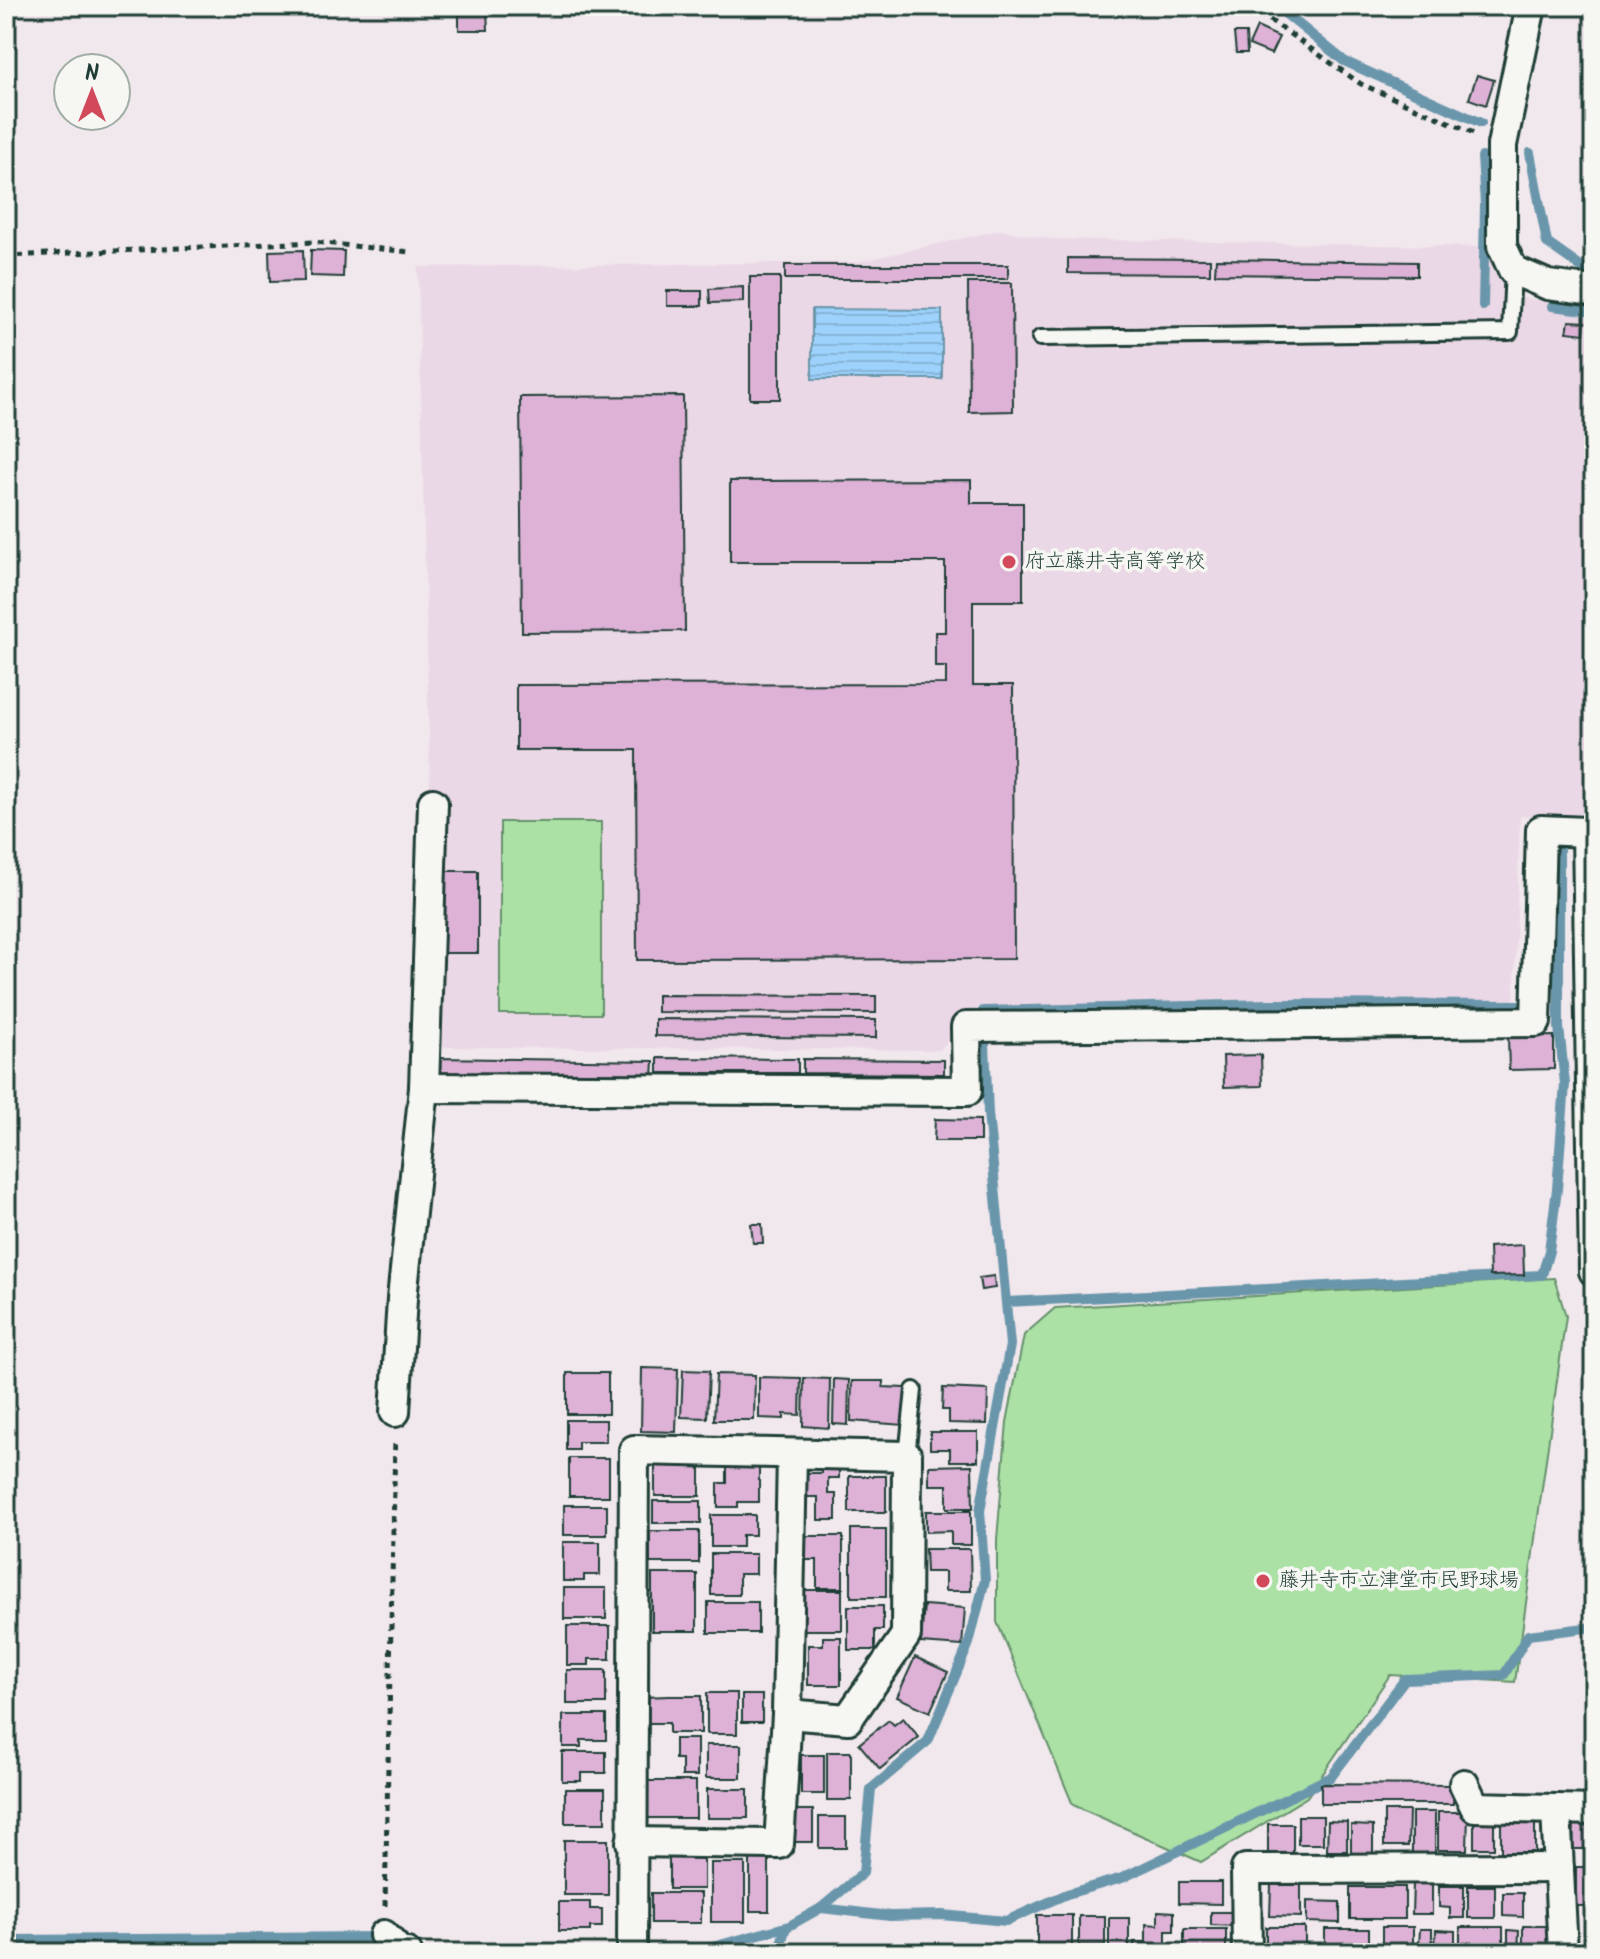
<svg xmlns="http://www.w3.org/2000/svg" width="1600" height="1959" font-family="Kalam,'Klee One',sans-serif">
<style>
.built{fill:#ebd8e6}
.garden{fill:#abe1a5;stroke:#658f6c;stroke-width:2}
.water{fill:url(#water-rules);stroke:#6a96ab;stroke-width:2}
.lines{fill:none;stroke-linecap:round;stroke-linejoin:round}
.stream{stroke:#6a96ab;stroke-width:10}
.building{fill:#deb2d7;stroke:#1f3d34;stroke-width:2}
.lane-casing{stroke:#1f3d34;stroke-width:20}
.street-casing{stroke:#1f3d34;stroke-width:34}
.path{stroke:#1f3d34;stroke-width:5;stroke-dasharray:6 6;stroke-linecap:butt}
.lane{stroke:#f6f6f2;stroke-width:14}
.street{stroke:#f6f6f2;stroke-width:28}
.poi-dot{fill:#d1495b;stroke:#f6f6f2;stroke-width:3}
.labels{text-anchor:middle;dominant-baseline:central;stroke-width:7;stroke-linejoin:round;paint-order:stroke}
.poi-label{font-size:20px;fill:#1f3d34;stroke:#f6f6f2;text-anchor:start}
</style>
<defs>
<pattern id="water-rules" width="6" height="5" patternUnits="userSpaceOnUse" patternTransform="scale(2)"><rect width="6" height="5" fill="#9cd2fb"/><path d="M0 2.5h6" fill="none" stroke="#86b5d8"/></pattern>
</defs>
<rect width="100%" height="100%" fill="#f1e8ed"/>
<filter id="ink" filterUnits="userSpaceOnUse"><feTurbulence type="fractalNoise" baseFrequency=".0125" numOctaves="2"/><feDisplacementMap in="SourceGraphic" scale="16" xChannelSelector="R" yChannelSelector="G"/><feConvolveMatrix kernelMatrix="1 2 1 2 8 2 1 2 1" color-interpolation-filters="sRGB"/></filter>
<g filter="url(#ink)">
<path class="built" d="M1000,230l51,9 435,8 21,48 87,15v504l-74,2 -6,191h-536l-38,43 -504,-3 -18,-780 439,-5z"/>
<g class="garden">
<rect x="500" y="822" width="101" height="192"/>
<path d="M1554,1278l12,38 -51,366 -125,-7 -83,122 -106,65 -128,-57 -76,-183v-83l10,-117 17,-87 31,-27z"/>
</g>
<path class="water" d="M812,309l130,1v69h-130z"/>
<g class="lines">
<g class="stream">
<path d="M1276,6l68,55 137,62"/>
<path d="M1530,153l17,90 38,27 9,1"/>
<path d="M1482,157l3,48 -2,101"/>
<path d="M1552,306l42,5"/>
<path d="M983,1011l287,-7 253,1"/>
<path d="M1006,1302l536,-27 7,-24 8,-62 8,-105 -6,-57v-183"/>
<path d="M821,1908l42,-35 8,-84 57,-48 41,-98 16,-63 -5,-69 30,-166 -22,-232 -3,-69"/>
<path d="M6,1940l371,-3"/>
<path d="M709,1948l80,-22 32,-18 69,8 52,-1 64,6 61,-27 55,-16 209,-101 74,-98 99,-4 24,-40 66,-8"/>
<path d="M778,1953l8,-26"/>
</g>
</g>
<g class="building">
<path d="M487,11l1,19h-29v-18z"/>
<path d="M1257,27l22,10 -8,17 -22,-9z"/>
<path d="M1234,33h12l1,20h-11z"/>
<path d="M1477,75l17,5 -8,25 -17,-6z"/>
<path d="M303,250l1,31 -34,1 -1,-31z"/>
<path d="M311,250l33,1 -1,26 -33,-1z"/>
<path d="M1068,258l142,1v15l-142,-1z"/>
<path d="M1216,259l201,3v14l-202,-2z"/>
<rect x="785" y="265" width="223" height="14"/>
<rect x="750" y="277" width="30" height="122"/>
<path d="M968,283h44l1,128 -44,1z"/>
<path d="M743,287v15l-33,1 -1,-14z"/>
<rect x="667" y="291" width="35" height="15"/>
<path d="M1569,321l16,1 -1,12 -17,-2z"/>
<path d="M683,396l2,235 -163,1 -2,-235z"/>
<path d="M971,480v23h52v98h-50v84h40l1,274 -377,1 -1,-210h-120v-65l430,-1v-17h-11v-35h10v-70h-215v-81z"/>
<rect x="443" y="871" width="35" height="82"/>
<path d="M657,995l219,1v17l-219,-1z"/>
<path d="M655,1019l221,1v18l-221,-2z"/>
<path d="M1554,1036v33l-45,1 -1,-33z"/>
<path d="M1261,1055l1,31 -38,1 -1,-31z"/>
<path d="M436,1058l218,3 -1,16 -217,-3z"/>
<path d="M658,1058l140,1v14h-140z"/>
<path d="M803,1059l141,1v14l-141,-1z"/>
<path d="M935,1119l45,1v21h-46z"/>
<path d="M751,1224h11l1,19h-10z"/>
<path d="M1523,1245l1,30 -34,1 -1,-29z"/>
<path d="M994,1276l1,12 -14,2 -2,-12z"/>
<path d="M642,1368l36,1 -2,63 -35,-1z"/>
<path d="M683,1370l26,1 -2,47 -26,-1z"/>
<rect x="567" y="1373" width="41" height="41"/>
<path d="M716,1374l39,1 -1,45h-40z"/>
<path d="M759,1377l42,1 -1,37 -16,-1v5l-25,-1z"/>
<path d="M804,1378l26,1 -1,49 -26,-2z"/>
<path d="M834,1379l15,1 -1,45 -15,-1z"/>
<path d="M852,1381h32l-1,6 22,1 -1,37 -53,-4z"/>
<path d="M943,1388l45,2 -1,34 -38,-1v-13h-7z"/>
<path d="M566,1420h40v22h-28v8h-12z"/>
<path d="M930,1432h48v29h-28v-12h-20z"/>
<rect x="569" y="1458" width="40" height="38"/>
<path d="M821,1464h18v14h-11v16h8v26h-18v-23h-11v-24h14z"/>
<rect x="655" y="1465" width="45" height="31"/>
<path d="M972,1465l1,43h-26v-23h-18v-19z"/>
<path d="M727,1468h32v34h-21v5h-20v-24h9z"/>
<rect x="849" y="1476" width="37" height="36"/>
<rect x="653" y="1501" width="48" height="22"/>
<rect x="564" y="1505" width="43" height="30"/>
<path d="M926,1511h45v34h-20v-14l-25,1z"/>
<path d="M711,1515h44v20h-13v12h-31z"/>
<rect x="851" y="1529" width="35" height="68"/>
<rect x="650" y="1531" width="49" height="32"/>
<path d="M804,1536h39v52h-26v-28h-13z"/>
<path d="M563,1542h37v33h-16v6h-21z"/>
<path d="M925,1549h45l1,42h-26v-19h-19z"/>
<path d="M711,1554h45v20h-17v21h-28z"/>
<rect x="652" y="1574" width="45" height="57"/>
<rect x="564" y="1588" width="42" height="31"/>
<rect x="801" y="1590" width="41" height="40"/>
<rect x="708" y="1602" width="50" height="31"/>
<path d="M924,1605l41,3 -3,38 -41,-3z"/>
<path d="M848,1606h35v24h-8v20h-27z"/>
<path d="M567,1626h43v33h-21v6h-22z"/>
<path d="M823,1637h18v48h-33v-40h15z"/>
<path d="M915,1657l33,15 -18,40 -33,-15z"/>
<rect x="567" y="1670" width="39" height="34"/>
<rect x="707" y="1693" width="30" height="41"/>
<rect x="742" y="1695" width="20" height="27"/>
<path d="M669,1696h32v37h-32v-10h-26v-26z"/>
<path d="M563,1715h43v25h-25v7h-18z"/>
<path d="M903,1718l16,19 -39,32 -21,-25 30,-24 5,5z"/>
<path d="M675,1739h22v37h-15v-17h-7z"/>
<rect x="706" y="1745" width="35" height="33"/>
<path d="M562,1752h44v21h-25v8h-19z"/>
<rect x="827" y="1752" width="24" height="48"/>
<rect x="801" y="1755" width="23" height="39"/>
<rect x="642" y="1781" width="54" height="37"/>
<path d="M1321,1784l133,1 -1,19h-132z"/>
<rect x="565" y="1789" width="40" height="34"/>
<rect x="707" y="1789" width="41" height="29"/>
<rect x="793" y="1810" width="20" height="32"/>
<path d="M1384,1811h25l-1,35h-24z"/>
<rect x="1412" y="1812" width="23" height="47"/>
<path d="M1438,1812h30l-1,38h-29z"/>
<rect x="1298" y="1816" width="25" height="28"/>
<rect x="819" y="1817" width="27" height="31"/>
<rect x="1474" y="1820" width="20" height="28"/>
<path d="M1328,1821l19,1v29h-20z"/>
<path d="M1501,1821l34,1v30h-34z"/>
<path d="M1574,1823h20v26h-21z"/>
<path d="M1268,1824h25v38l-25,-1z"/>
<path d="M1351,1825l22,1v38h-22z"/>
<rect x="564" y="1840" width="44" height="55"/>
<rect x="669" y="1856" width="35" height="33"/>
<rect x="750" y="1859" width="19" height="52"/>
<rect x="711" y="1863" width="34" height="59"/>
<rect x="1576" y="1867" width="18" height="39"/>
<path d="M1179,1882h42v22l-42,-1z"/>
<path d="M1413,1884h19v30h-20z"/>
<path d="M1271,1885h30v32l-31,-1z"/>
<path d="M1439,1886h25v32h-14v-10l-11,-1z"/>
<rect x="1468" y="1886" width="27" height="32"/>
<rect x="1350" y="1887" width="55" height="32"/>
<rect x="651" y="1893" width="50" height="30"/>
<path d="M1503,1893h20v24l-20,-1z"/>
<path d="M1307,1901l33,1v21l-33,-1z"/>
<path d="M559,1902h31v7h12v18h-12v4h-31z"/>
<path d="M1158,1911l16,1v19h-8v22h-32v-11h12v-18l12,1z"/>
<path d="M1211,1912h23v14l-23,-1z"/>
<rect x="1037" y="1915" width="35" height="34"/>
<rect x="1079" y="1916" width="26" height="30"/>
<rect x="1109" y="1918" width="20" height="35"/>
<path d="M1523,1926h26l-1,27h-25z"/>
<rect x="1266" y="1927" width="39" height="26"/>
<path d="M1382,1927h31v23h-11v3h-20z"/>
<rect x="1460" y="1927" width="43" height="26"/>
<rect x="1184" y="1929" width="42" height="24"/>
<rect x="1325" y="1929" width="44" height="24"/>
<path d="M1420,1929h12v17h-13z"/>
<path d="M1436,1930l19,1v22h-20z"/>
<path d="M1508,1930l11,1 -1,22h-10z"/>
<rect x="1586" y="1933" width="8" height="20"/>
</g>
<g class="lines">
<defs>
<g id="lane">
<path d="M1040,338l470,-6 3,-62"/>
<path d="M907,1456l7,-66"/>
</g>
<g id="street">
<path d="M1531,6l-29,139v101l11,24 35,15 46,6"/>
<path d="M1594,832h-7l7,439"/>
<path d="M424,1088l543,3 -1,-64 570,-5 5,-192 46,2"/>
<path d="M395,1412l7,-113 22,-211 9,-285"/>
<path d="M1464,1784l11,23 81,2 7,144"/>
<path d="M1556,1809l38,1"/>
<path d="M631,1842l148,2 8,-130 5,-260"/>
<path d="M384,1935l17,18h6"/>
<path d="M632,1953l2,-503 273,6 -1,179 -58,84 -61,-5"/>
<path d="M1247,1953l-1,-84 313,-1"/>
</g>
</defs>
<use href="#lane" class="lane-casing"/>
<use href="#street" class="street-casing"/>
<g class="path">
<path d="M1250,6l111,78 113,49"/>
<path d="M6,256l308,-14 96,10"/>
<path d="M385,1906l10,-466"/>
</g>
<use href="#lane" class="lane"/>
<use href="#street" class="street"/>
</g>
</g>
<g class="poi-dot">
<circle cx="1009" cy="562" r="8"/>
<circle cx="1263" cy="1581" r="8"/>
</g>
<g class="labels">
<g class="poi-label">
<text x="1025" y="562">府立藤井寺高等学校</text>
<text x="1279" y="1581">藤井寺市立津堂市民野球場</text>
</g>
</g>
<rect width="1600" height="1959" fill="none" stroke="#f6f6f2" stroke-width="32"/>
<rect x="16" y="16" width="1568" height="1927" fill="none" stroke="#1f3d34" stroke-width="3" filter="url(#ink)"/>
<g transform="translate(92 92)"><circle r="38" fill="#f6f6f2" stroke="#a0aca6" stroke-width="2"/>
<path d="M0-6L14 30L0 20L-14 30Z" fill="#d1495b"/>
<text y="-12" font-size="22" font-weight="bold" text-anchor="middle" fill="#1f3d34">N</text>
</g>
</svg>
